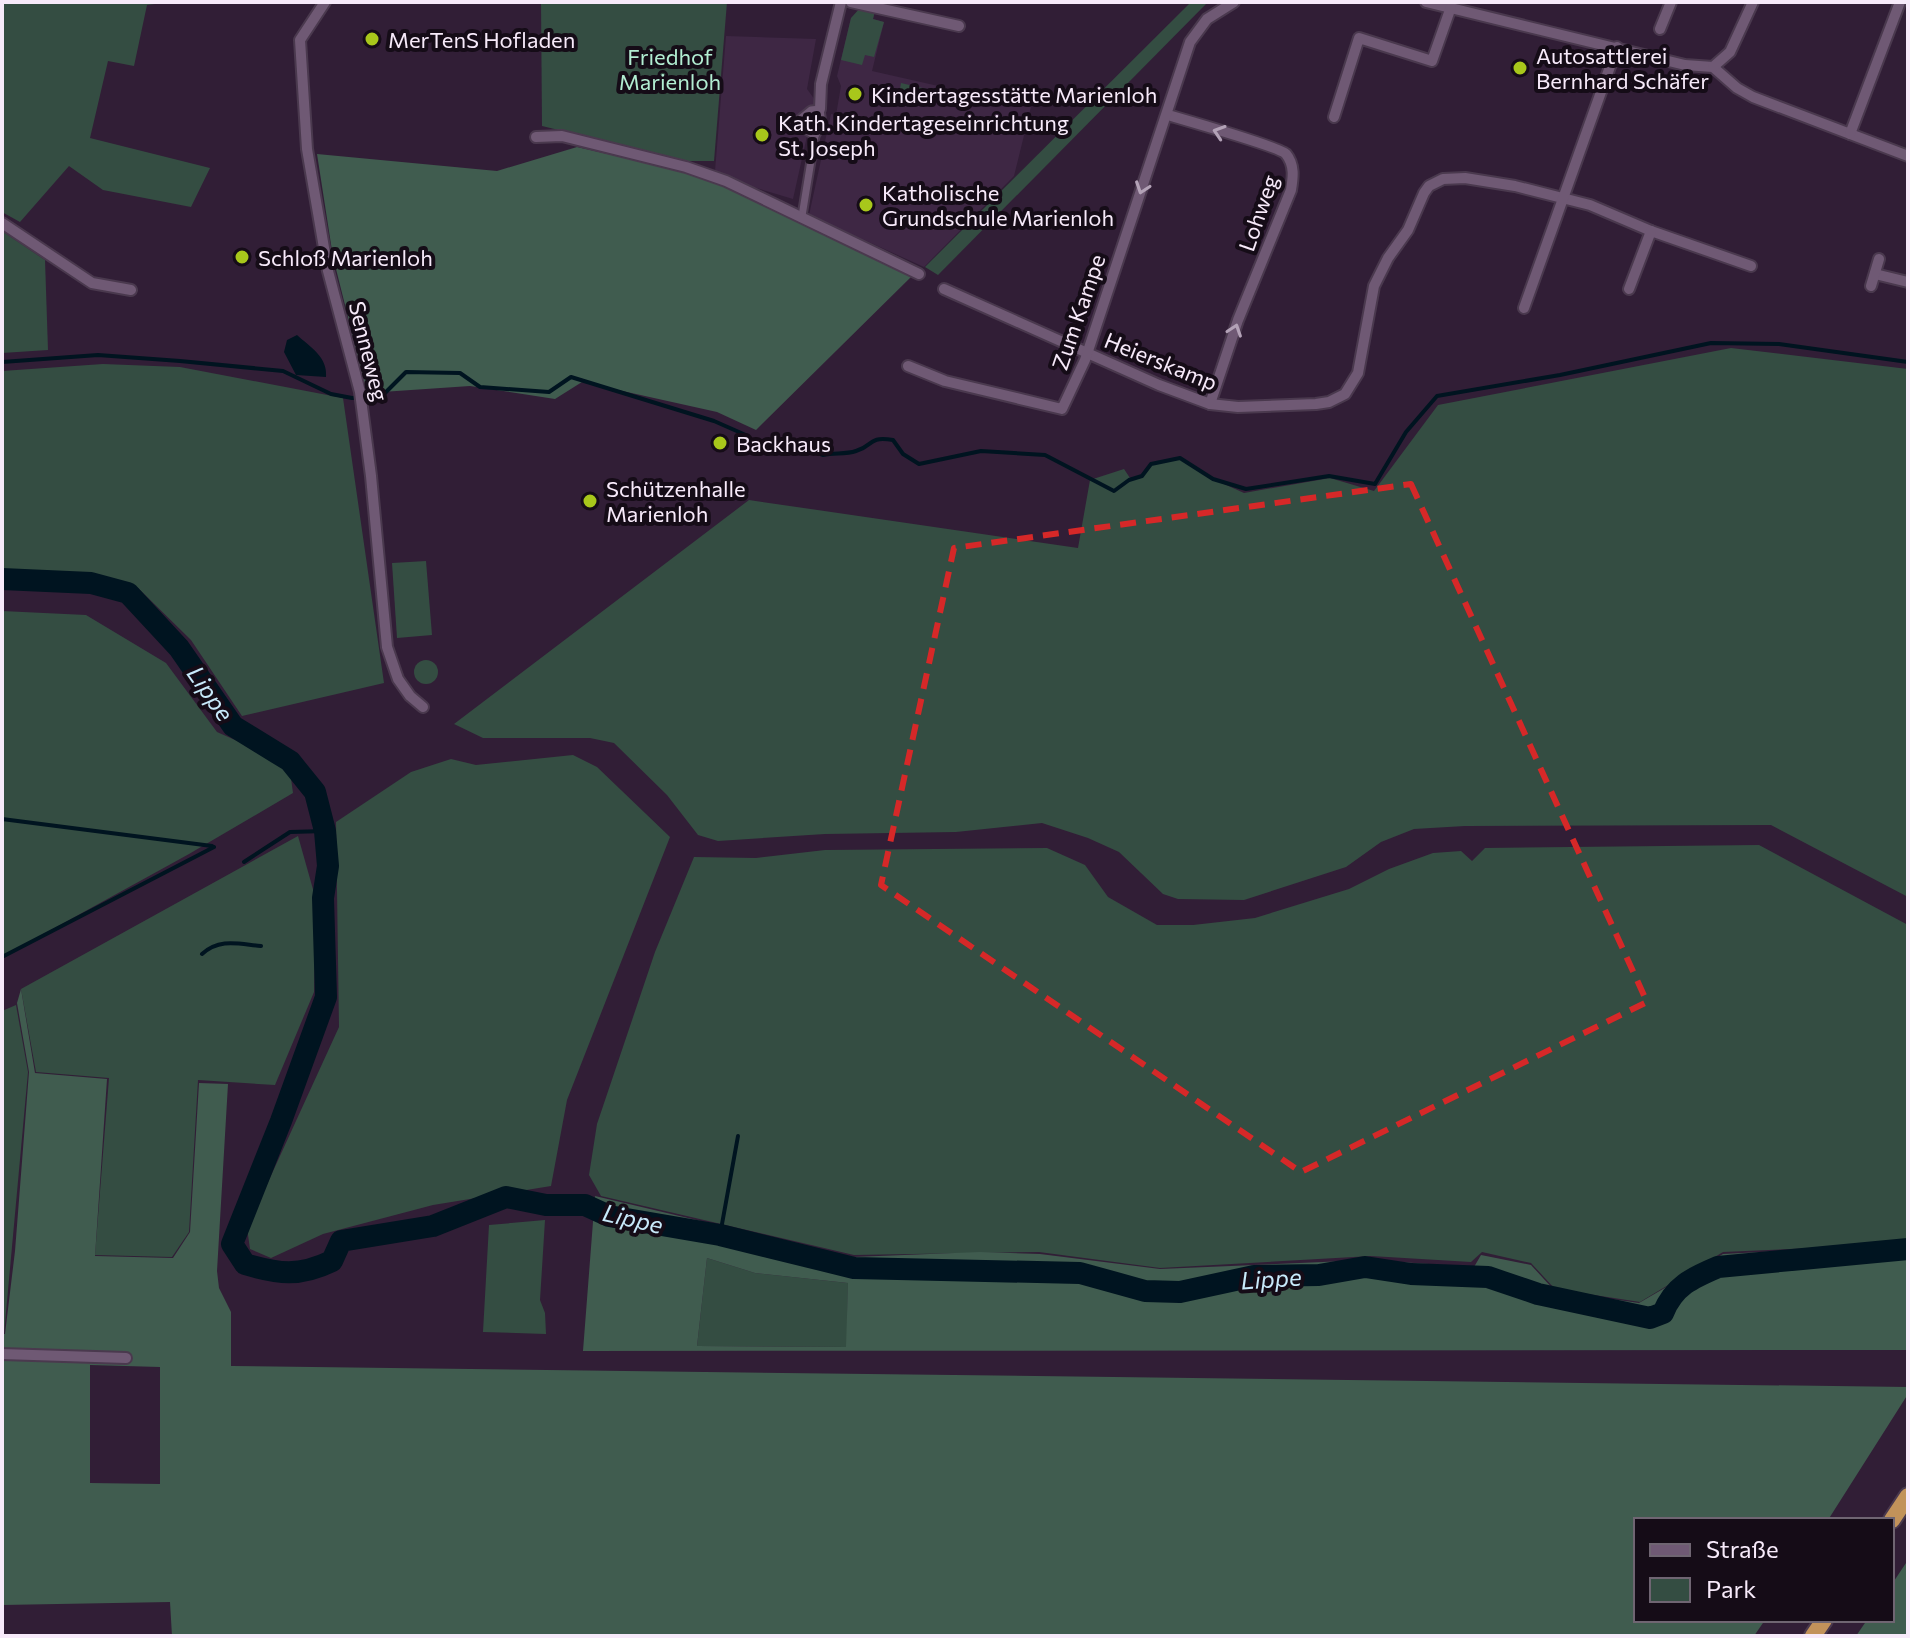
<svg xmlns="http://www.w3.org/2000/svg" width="1910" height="1638" font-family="Commissioner,sans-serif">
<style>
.built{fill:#3e2744}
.green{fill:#344d42}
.forest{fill:#405c4f;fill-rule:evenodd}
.water{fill:#001420}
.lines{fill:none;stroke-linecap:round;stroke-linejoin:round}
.stream{stroke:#001420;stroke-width:4}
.river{stroke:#001420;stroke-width:22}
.pedestrian-casing{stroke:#4a394e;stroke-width:11}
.minor-casing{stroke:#4a394e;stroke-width:14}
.trunk-casing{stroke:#4a394e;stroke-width:20}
.pedestrian{stroke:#6f5974;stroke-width:7}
.minor{stroke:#6f5974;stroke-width:10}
.trunk{stroke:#c2925a;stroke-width:16}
.oneway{stroke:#b3a2b7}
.marked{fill:none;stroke:#d62828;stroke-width:6;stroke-dasharray:16 10;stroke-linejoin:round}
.poi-dot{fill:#a8c71b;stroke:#150c17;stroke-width:3}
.labels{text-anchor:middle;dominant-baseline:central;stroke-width:8;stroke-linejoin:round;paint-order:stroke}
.poi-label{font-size:22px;fill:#f7eafa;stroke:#150c17;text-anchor:start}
.park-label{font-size:22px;fill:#b2edd2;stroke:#150c17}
.street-label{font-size:22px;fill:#f7eafa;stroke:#150c17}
.water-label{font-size:24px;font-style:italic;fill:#c8eafb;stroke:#150c17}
</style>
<rect width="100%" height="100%" fill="#311e36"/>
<g class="built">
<path d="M875,11l-2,8 11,3 -12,49 159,36 -17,69 -90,91 -115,-52 22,-101 5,1 5,-29 -4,-10 14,-58z"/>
<path d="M726,36l90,3 -9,50 8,11 -22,99 -40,-12 -38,-16z"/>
</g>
<g class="green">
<path d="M2,2h169l-24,3 -13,61 -26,-5 -18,77 120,30 -19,39 -88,-17 -34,-24 -49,56 -18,-10z"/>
<path d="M541,2h186l-13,159h-28l-144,-35z"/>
<path d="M1191,2h17l-270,273 -13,-8z"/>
<path d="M860,8l15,3 -2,8 11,3 -10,35 -9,-2 -3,10 -21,-5 10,-42z"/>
<path d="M901,83l73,17 -1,6 -73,-17z"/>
<path d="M2,231l43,29 3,90 -46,3z"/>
<path d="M1731,348l177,21v528l-137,-72 -306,1 -51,3 -33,13 -35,25 -102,33 -66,-1 -15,-5 -44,-42 -31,-14 -46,-15 -86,9 -131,2 -107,7 -20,-6 -31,-40 -53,-52 -24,-5h-107l-29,-14 295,-224 329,48 12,-68 34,-11 6,9 11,-2 10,-12 30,-6 32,21 31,14 86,-15 44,13 64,-86z"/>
<path d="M103,364l77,3 163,31 41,285 -142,33 -51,-76 -53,-52 -44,-12 -92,-5v-200z"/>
<path d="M426,561l6,74 -35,3 -5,-75z"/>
<path d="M2,611l84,4 80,48 51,69 72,32 4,29 -104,61 -187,103z"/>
<circle cx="426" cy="672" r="12"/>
<path d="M573,755l24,12 73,70 -103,263 -16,86 -118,19 -110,29 -52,24 -21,-9 -3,-21 92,-201 -3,-205 75,-50 40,-13 25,6z"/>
<path d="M298,836l18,64 -2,92 -39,93 -77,-5 -9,152 -17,25 -77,-2 14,-177 -73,-6 -15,-83z"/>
<path d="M1759,845l149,80v319l-185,8 -83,50 -85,-13 -24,-26 -49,-11 -11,10 -100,-6 -211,12 -121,-16 -185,3 -253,-59 -12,-21 8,-51 58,-172 39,-95 62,1 69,-8 222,-2 38,17 23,32 49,28h36l62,-7 94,-29 40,-20 44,-16 28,-2 11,10 13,-13z"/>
<path d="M16,1005l12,67 -24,262h-2v-323z"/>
<path d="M545,1220l-5,80 5,13 1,21 -63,-2 6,-107z"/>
<path d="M707,1258l48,15 93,10 -1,64 -150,-1z"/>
</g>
<g class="forest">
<path d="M577,147l105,24 43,15 186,91 -155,153 -39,-18 -135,-30 -27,17 -85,-13 -103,7 -34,-136 -16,-103 180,17z"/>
<path d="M21,989l14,84 72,6 -12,177 78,2 17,-26 9,-149 29,1 -11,187 2,17 12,24v54l1677,21v7l-80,126h-192v100h129l-11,16h-1582l-2,-34 -168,3v-271h3l10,-83 14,-179 -12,-69zM90,1365l70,2v117l-70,-1z"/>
<path d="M595,1196l258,61 127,-5 60,2 120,15 209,-9 105,7 7,-12 50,10 24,26 84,12 84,-49 185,-10v106l-1325,1zM707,1258l48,15 93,10 -2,64 -149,-1z"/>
<path d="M1908,1560v76h-52l11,-16h25v-36z"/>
</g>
<path class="water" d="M297,335c13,12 31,22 29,42l-30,-2 -12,-23 3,-12z"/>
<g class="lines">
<g class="stream">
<path d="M2,362l96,-7 82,6 103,10 48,23 21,4 30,-2 24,-24 54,1 20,14 69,5 22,-15 143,44 34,15"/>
<path d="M766,452l2,2 6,-6 9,4c23,-15 19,-3 40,3 11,-3 22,0 33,-4 18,-5 11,-15 37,-11l10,14 16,10 62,-13 64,4 69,36 15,-11 13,-4 9,-12 29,-6 33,21 33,10 83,-13 46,8 31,-52 31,-36 123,-21 151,-32 68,1 129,18"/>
<path d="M2,819l210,27"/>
<path d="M244,862l46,-30 35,-1"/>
<path d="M202,954c18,-16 36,-10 59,-8"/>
<path d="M2,957l212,-110"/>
<path d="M720,1235l18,-99"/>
</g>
<path class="river" d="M2,579l89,4 37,10 51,55 54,78 57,35 25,31 10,39 3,35 -5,32 3,99 -45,124 -49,123 13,20c34,10 54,13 87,-3l9,-20 92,-15 73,-29 40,8h39l24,11 111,19 134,33 226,5 65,18 35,1 74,-16 65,-1 46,-8 46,7 77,3 50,17 112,24 13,-5c11,-27 29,-35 55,-46l190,-18"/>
<defs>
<path id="pedestrian" d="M802,216l13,-80 7,-12 -2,-15 -9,1 -11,9 6,11 9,6"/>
<g id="minor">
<path d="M325,2l-25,38 7,109 21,122 32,121 11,84 16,171 11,32 12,17 13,11"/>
<path d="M851,2l108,24"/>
<path d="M1426,2l259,63 28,2 24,21 16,9 155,59"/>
<path d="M1660,29l11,-27"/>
<path d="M1713,67l17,-15 23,-50"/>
<path d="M820,109l1,-25 20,-82"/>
<path d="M1168,115c17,5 112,32 118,39 9,11 7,24 5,36l-53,130 -28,84"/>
<path d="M1334,117l25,-79 73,23 19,-54"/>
<path d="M1850,134l50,-132"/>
<path d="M536,137l26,-1 124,31 40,14 193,93"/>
<path d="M2,223l90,60 39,7"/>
<path d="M1875,274l33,8"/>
<path d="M1871,286l8,-27"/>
<path d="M944,289l215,96 51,19 28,3 78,-3 13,-2 16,-8 13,-21 16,-87 14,-28 20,-28 16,-37 5,-7 14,-7 22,-1 50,8 75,19 61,26 100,35"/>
<path d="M1629,289l22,-58"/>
<path d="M1524,308l93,-261"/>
<path d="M908,366l37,15 117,28 23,-49 105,-318 17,-23 27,-17"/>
<path d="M2,1354l124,4"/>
</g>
<g id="trunk">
<path d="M1892,1520l16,-24"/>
<path d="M1813,1636l11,-16"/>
</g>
</defs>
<use href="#pedestrian" class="pedestrian-casing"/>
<use href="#minor" class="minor-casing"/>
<use href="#trunk" class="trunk-casing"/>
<use href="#pedestrian" class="pedestrian"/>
<use href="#minor" class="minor"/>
<use href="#trunk" class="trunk"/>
</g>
<defs><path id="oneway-chevron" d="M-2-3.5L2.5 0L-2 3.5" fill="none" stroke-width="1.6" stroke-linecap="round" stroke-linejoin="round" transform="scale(2)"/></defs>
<g class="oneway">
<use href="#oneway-chevron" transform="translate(1219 132) rotate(-162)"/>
<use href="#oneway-chevron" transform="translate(1142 188) rotate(109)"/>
<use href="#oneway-chevron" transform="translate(1235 330) rotate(-71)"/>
</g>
<path class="marked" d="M1411,484l236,518 -346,170 -420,-287 73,-337z"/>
<g class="poi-dot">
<circle cx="372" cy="39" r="8"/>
<circle cx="1520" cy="68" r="8"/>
<circle cx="855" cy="94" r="8"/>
<circle cx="762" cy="135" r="8"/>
<circle cx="866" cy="205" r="8"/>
<circle cx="242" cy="257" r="8"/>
<circle cx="720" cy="443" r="8"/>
<circle cx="590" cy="501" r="8"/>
</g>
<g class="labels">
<g class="poi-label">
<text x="388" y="39">MerTenS Hofladen</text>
<text x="1536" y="55">Autosattlerei<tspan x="1536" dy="25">Bernhard Schäfer</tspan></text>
<text x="871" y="94">Kindertagesstätte Marienloh</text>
<text x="778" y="122">Kath. Kindertageseinrichtung<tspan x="778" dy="25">St. Joseph</tspan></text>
<text x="882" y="192">Katholische<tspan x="882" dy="25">Grundschule Marienloh</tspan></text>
<text x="258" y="257">Schloß Marienloh</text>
<text x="736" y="443">Backhaus</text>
<text x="606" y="488">Schützenhalle<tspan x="606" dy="25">Marienloh</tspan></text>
</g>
<g class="park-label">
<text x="670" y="56">Friedhof<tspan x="670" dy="25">Marienloh</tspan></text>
</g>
<g class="street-label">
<text transform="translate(1258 213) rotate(-71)">Lohweg</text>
<text transform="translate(1078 312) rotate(-71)">Zum Kampe</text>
<text transform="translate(369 351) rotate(76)">Senneweg</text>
<text transform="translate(1161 361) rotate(22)">Heierskamp</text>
</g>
<g class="water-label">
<text transform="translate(211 693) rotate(55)">Lippe</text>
<text transform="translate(633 1218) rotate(13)">Lippe</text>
<text transform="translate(1271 1278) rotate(-4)">Lippe</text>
</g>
</g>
<rect width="1910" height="1638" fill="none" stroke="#f7eafa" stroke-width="8"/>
<rect x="1634" y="1518" width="260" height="104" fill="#150c17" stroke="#6f6572" stroke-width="2"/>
<rect x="1650" y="1544" width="40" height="12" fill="#6f5974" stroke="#6f6572" stroke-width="2"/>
<text x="1706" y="1558" font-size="24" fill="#f7eafa">Straße</text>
<rect x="1650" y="1578" width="40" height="24" fill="#344d42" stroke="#6f6572" stroke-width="2"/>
<text x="1706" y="1598" font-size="24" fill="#f7eafa">Park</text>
</svg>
